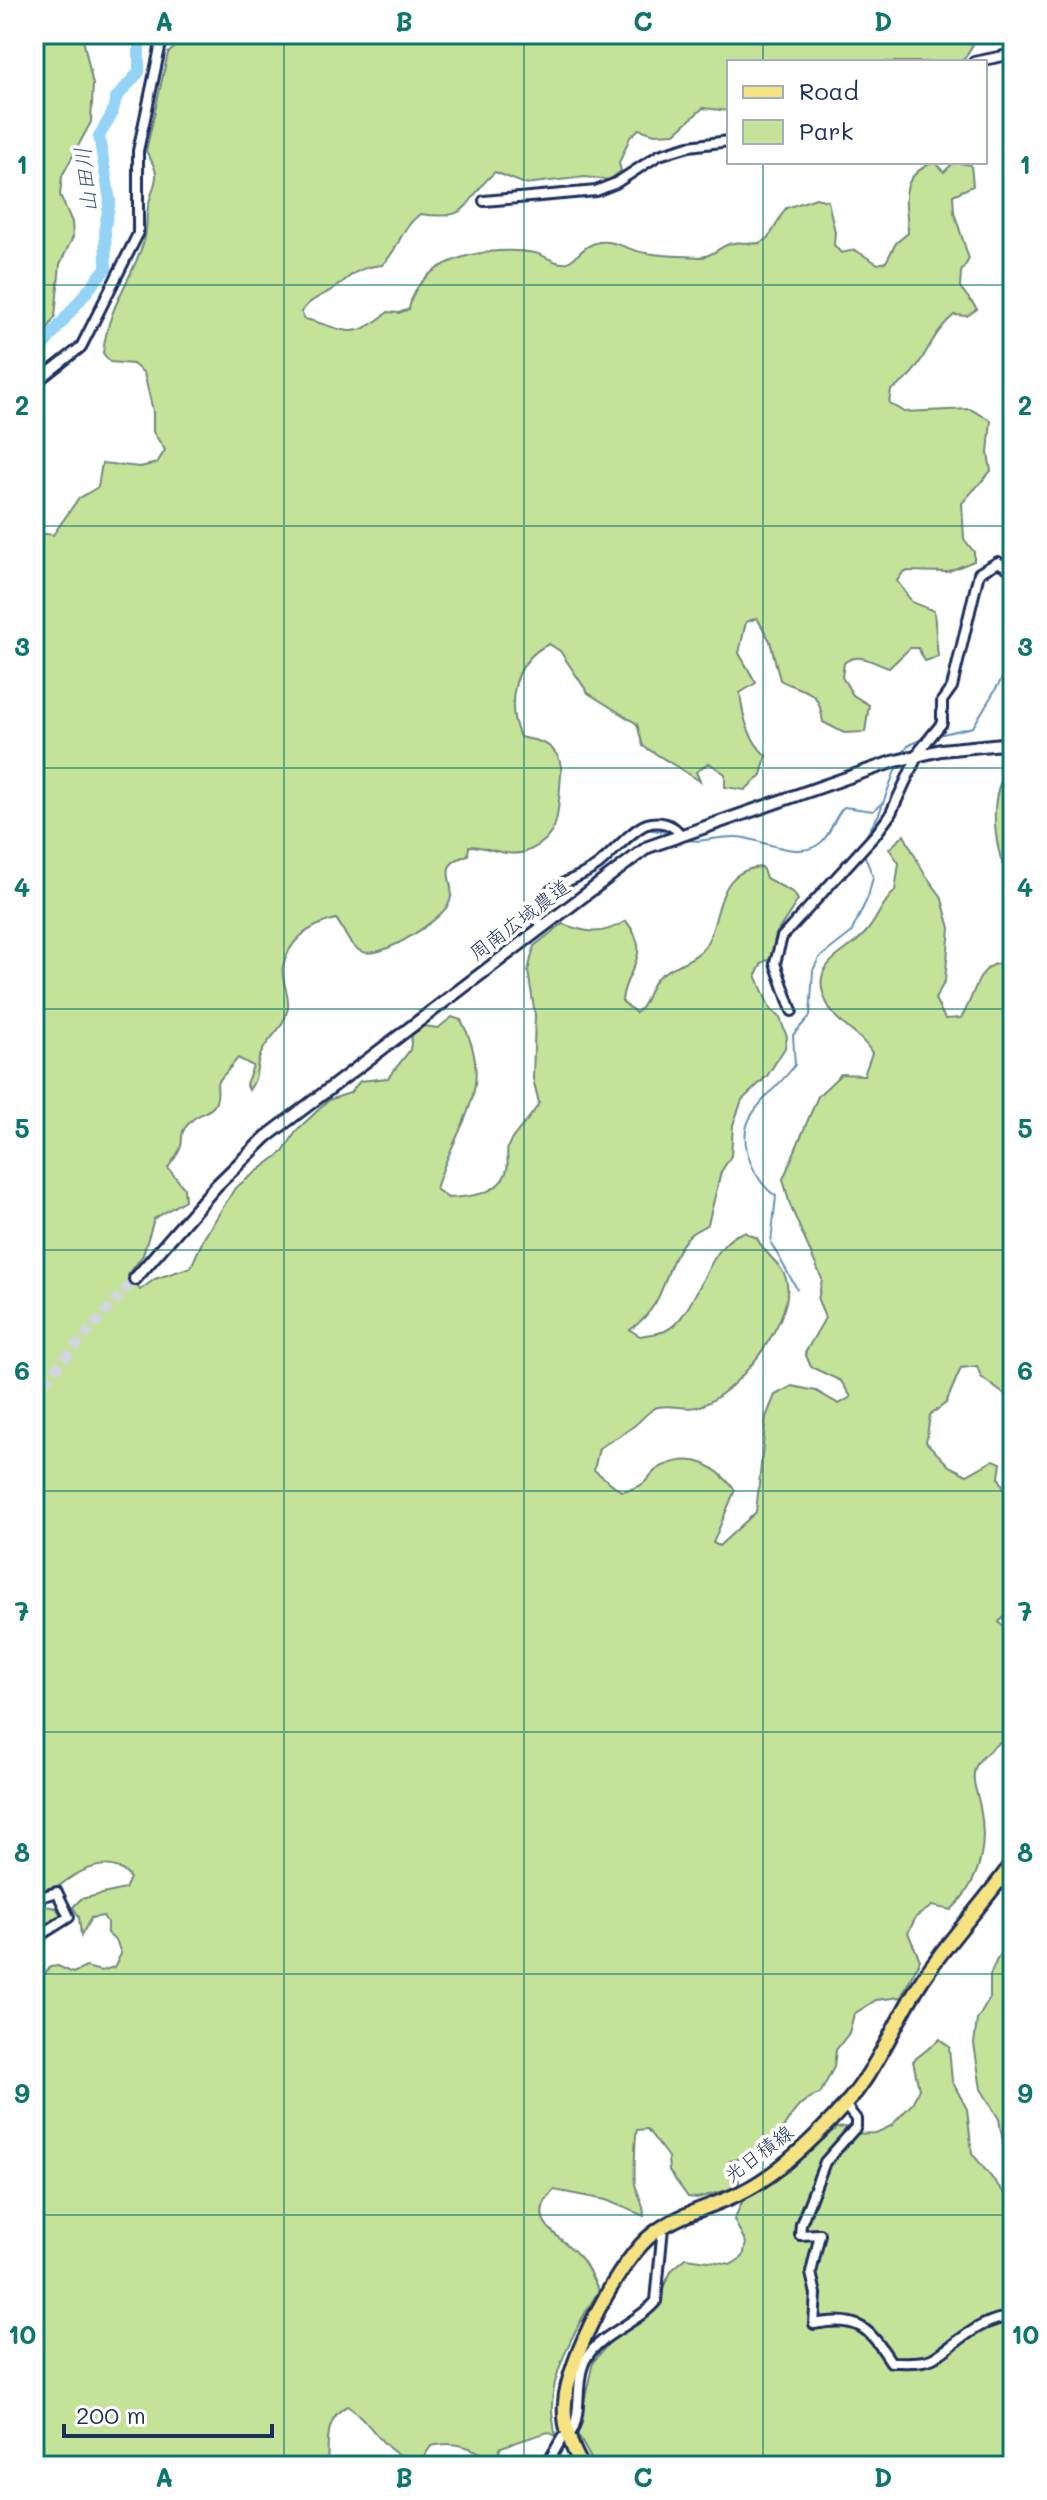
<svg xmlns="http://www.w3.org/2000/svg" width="1047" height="2500" font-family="Mali,'Klee One',sans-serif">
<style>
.green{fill:#c5e299;stroke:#70887c;stroke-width:2}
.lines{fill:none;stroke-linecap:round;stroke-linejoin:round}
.stream{stroke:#6491b9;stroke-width:2}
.river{stroke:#94d3f5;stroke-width:12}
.tertiary-tunnel{stroke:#d1d5df;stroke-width:10;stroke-dasharray:10 5;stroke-linecap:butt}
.minor-casing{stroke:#1b2f5e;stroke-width:14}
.tertiary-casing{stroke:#1b2f5e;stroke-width:16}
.primary-casing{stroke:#1b2f5e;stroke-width:18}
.minor{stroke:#fff;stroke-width:8}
.tertiary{stroke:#fff;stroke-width:10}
.primary{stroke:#f5e382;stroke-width:12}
.grid{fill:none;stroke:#0f766e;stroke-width:2;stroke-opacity:0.55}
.labels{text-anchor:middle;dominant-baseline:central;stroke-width:7;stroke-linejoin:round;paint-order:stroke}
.street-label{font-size:20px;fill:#1b2f5e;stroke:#fff}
.water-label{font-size:22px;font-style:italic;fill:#395884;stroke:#fff}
.neatline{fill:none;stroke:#0f766e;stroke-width:3}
.grid-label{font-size:26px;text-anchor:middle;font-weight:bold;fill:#0f766e}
</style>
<rect width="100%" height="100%" fill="#fff"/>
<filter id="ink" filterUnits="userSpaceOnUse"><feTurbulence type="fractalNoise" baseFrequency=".0125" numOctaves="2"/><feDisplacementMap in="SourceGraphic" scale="16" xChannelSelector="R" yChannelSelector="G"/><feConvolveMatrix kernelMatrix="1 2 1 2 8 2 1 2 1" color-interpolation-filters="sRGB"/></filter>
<g filter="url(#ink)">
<g class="green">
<path d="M34,34h48l11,51 -2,37 -29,54 -2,19 12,27 1,15 -13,27 -5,53 -21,34z"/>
<path d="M191,34h788l-14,24 -7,4h-229v49l-26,-3 -28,25 -20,1 -16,-5 -9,8 -11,26 2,8 -12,9 -24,-3 -60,7 -30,-12c-33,28 -20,50 -75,42 -22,17 -20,35 -38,51 -34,4 -31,15 -56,28 -12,7 -17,8 -25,19l4,7c42,10 46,24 83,-7l11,1 10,-4c8,-52 83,-64 126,-56 10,2 19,11 29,10 11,-1 18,-18 35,-21 18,-2 30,9 47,11 17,3 37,3 54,4 13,0 20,-12 33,-14 9,-2 21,3 29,-1 10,-4 17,-25 24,-34l30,-10 12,3 7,31 -1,13 7,8 14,-3 23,14 8,-2 10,-19 12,-10c-1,-32 -12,-55 26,-71l10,10 10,-10 17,3 2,21 -20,9 1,17 15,47 -8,13 -1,15 17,22 -10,7 -13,-1c-29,24 -29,57 -63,75l-2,13 15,9 66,-3 21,11 -3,33 3,18 -29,32 2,36 10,13v9l-27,11 -43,-1 -7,10 15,21 22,9 4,46 -13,4 -7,-13h-8l-21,20c-16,-5 -30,-17 -45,-5l-2,14 11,18 16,10 -4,27 -21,1 -21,-11c-5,-37 -16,-27 -43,-42l-10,-39 -13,-23 -11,4 -7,31 17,30 -16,10c3,25 8,45 26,63l-5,19 -16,15 -20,-3v-13l-16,-11 -13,9 4,9 -57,-35 -6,-22 -49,-31 -28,-42 -11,-7c-35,16 -44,59 -29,93 12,3 26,4 34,14 10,12 7,22 6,36 -2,28 -1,50 -30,63 -22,10 -39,-4 -61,-4l-1,9c-38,12 -7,28 -20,50 -10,17 -65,53 -85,47 -15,-5 -18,-22 -27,-33 -25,6 -46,19 -53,47 -3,12 7,28 5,42 -5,24 -21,29 -28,48 -6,14 0,19 -11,34l-3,-6 7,-18 -15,-8 -21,25c4,37 -17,22 -32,45 -5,7 -2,11 -4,18 -2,8 -9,15 -13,22l16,20 1,12 -31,19 -11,36 -15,20 12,15 15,-11 36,-12 13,-29 31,-50 48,-36 14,-22 32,-30 21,-7 10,-12 28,-3 22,-28 2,-15 12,-9 14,2 14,-11 9,3c38,69 -7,106 -25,169l12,9c21,-1 53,-3 59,-29 2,-9 -2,-17 2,-25 8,-15 22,-25 30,-41l-6,-24 2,-64 -7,-44 6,-25 28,-22c26,9 39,12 64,-3 29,36 -2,48 -4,80l14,12c12,-9 11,-25 22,-36 12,-11 31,-14 43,-26 23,-24 9,-81 61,-84l4,11 28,15 4,7 -22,34 -5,24 -9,5 -6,12 14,34 10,9 7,19 -2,11 -18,28 -25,24 -9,25 -2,31 -10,16 -13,52c-6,4 -17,8 -21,14 -27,32 -16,62 -57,92l10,6c7,-2 18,-2 25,-5 34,-16 41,-89 79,-99l13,6c7,17 28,27 30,46 6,38 -53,114 -90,123 -12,3 -31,-4 -42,1 -9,5 -16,15 -24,20 -10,8 -21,13 -32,20l-5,22 27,21c33,-5 22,-16 42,-25 32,-14 53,0 72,24l-22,53 6,3 37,-34 10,-95 9,-22 17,-9 24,5 23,13 12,-7 -10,-16 -30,-14 -6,-14 20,-35 -7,-18 4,-21 -32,-74 -7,-26 35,-83 23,-22 23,1 8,-22c-12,-21 -31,-25 -42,-44 -27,-47 16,-52 37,-78 12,-14 13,-26 28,-40l4,-28 -10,-14 15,-14 20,38 17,23 9,32 -5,53 -10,18 10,20 16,-1c16,-24 14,-56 47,-56l5,-7v446l-32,-24 -4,-11 -16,2 -15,35 -16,12 -4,27 23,24 18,9 27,-15 7,3 -2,15 14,28v102l-14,14 9,10 5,-1v98c-10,13 -28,22 -36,35 -8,14 1,30 3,43 8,40 0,75 -29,103l-19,-4 -16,11 -8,16 12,27 -19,37 -25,3 -22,14 -5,19 -13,17 -2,17 -14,27c-29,8 -31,33 -51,52 -9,8 -29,11 -41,16l-2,8 13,10v7l-42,11 -9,-1 -19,-26 -1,-14 -21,-28 -10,1c-2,5 -3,49 -2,54 3,12 9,19 9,32l-38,-16 -52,-10c-32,32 9,46 27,68 7,8 12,23 18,32 -19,30 -47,79 -47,116 -1,9 3,20 3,30l-7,-4 -47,15 -5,12h-6c-19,-13 -36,-18 -59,-13l-8,12c-37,7 -48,-36 -76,-52 -24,13 -18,39 -20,60h-293v-478l16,-21 8,-1 15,7 13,-6 15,4 13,-4 7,-13 -4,-12 -10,-9v-11l-4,-6 -12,2 -10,18 -2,-19 -6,-10 8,-8 44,-10 5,-11c-21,-30 -68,0 -85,23v5l11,2 5,7c-7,12 -15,9 -27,7v-1397l5,8 14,2 25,-36 20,-12 4,-24 38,4 17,-4 8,-13 -12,-18v-21l-9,-38 -11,-9 -23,-2 -7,-9c6,-50 27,-69 41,-112 4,-12 1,-26 5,-38 7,-27 13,-25 -3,-52l22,-98z"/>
<path d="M1013,762v126c-19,-35 -29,-95 0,-126z"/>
<path d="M1013,1940v218l-10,-16 -4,-23 -18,-30 -7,-45 3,-24 13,-22v-23l7,-16z"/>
<path d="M940,2039l9,8 3,34 15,28 5,44 36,45 5,13v255h-418l-18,-33 16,-71 15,-18 42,-31 22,-43 14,-12 46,6 11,-7 3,-14 -12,-23 9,-20 43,-27 50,-45 10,-1 7,7 23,-1 15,-7 21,-22 7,-15 -6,-28z"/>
</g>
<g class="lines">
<g class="stream">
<path d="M938,735l35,-8 40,-67"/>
<path d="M901,755l7,-9 19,-10"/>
<path d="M866,836l13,-22 18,-49"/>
<path d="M682,839c21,6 41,-6 63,-1 21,4 54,21 74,6 12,-8 14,-27 25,-37l29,4 9,-8"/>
<path d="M599,869l47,-40 27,4"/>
<path d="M797,1289l-26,-46 5,-47c-21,-13 -39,-53 -26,-78 10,-19 32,-35 45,-53l-2,-30 17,-19 3,-46 6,-12 32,-25 17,-36 5,-20 -9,-23"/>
</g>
<g class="river">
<path d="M34,357l72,-89 -1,-42 5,-25 -11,-65 13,-22 4,-16 23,-26v-38"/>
<path d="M1013,1784l-3,16 3,5"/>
</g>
<path class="tertiary-tunnel" d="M34,1393l101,-114"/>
<defs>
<g id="minor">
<path d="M974,62l39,-8"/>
<path d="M484,201l112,-10 20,-8 43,-28 30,-9 40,-5"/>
<path d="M34,384l47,-37 57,-113v-83l25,-117"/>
<path d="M541,925l-7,-13c13,-30 40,-29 64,-47 14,-11 34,-36 49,-41 12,-4 26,0 33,10"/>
<path d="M792,1011l-17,-48 7,-26 94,-103 14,-19 30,-65 22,-27v-22l10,-14 27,-114 19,-11 15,9"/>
<path d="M34,1899l23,-7 12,25 -30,19 -5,15"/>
<path d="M845,2105l11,14v8l-31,35 -24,62 -1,11 20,-1 -9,39 5,21 -2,30c44,-9 55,4 77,38 13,0 32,2 44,-5 25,-16 46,-39 78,-40"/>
<path d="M572,2431c11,-21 2,-53 15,-74 15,-24 51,-34 69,-56l7,-74"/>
<path d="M539,2466l11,-7 12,-21"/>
</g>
<path id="tertiary" d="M135,1279l81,-93 50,-49 382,-290 244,-85 49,-12 72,-7"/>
<path id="primary" d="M582,2466c-11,-20 -19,-40 -17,-63 2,-43 55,-145 89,-170 26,-20 59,-26 88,-41 37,-18 74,-55 102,-86 34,-37 52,-87 80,-129 27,-40 61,-75 89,-115"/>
</defs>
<use href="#minor" class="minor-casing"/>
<use href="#tertiary" class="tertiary-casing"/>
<use href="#primary" class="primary-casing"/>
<use href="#minor" class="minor"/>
<use href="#tertiary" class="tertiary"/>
<use href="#primary" class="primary"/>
</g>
</g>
<path class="grid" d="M284,34v2432M524,34v2432M763,34v28M763,162v2304M34,285h979M34,526h979M34,768h979M34,1009h979M34,1250h979M34,1491h979M34,1732h979M34,1974h979M34,2215h979"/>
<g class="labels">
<g class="street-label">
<text transform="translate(519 919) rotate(-37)">周南広域農道</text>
<text transform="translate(758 2153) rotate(-37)">光日積線</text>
</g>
<g class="water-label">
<text transform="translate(85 180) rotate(-96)">山田川</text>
</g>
</g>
<rect width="1047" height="2500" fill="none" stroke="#fff" stroke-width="88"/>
<rect x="727" y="60" width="260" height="104" fill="#ffffff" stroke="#a4acbf" stroke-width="2"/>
<rect x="743" y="86" width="40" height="12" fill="#f5e382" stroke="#a4acbf" stroke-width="2"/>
<text x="799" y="100" font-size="24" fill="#1b2f5e">Road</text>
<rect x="743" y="120" width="40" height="24" fill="#c5e299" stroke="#a4acbf" stroke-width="2"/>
<text x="799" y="140" font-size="24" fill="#1b2f5e">Park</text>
<path d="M64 2424v12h208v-12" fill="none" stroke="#1b2f5e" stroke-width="4"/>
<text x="76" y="2424" font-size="24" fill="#1b2f5e" stroke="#ffffff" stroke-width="6" paint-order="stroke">200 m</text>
<rect x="44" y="44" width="959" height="2412" class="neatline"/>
<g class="grid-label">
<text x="164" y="31">A</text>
<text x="404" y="31">B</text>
<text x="643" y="31">C</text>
<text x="883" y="31">D</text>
<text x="22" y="174">1</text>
<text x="1025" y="174">1</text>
<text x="22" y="415">2</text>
<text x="1025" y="415">2</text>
<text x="22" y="656">3</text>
<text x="1025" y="656">3</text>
<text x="22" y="897">4</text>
<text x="1025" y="897">4</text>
<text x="22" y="1138">5</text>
<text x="1025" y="1138">5</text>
<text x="22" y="1380">6</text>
<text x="1025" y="1380">6</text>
<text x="22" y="1621">7</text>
<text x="1025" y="1621">7</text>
<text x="22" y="1862">8</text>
<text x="1025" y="1862">8</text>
<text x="22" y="2103">9</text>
<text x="1025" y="2103">9</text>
<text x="22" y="2344">10</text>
<text x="1025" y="2344">10</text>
<text x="164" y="2487">A</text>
<text x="404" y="2487">B</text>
<text x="643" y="2487">C</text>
<text x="883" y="2487">D</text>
</g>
</svg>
